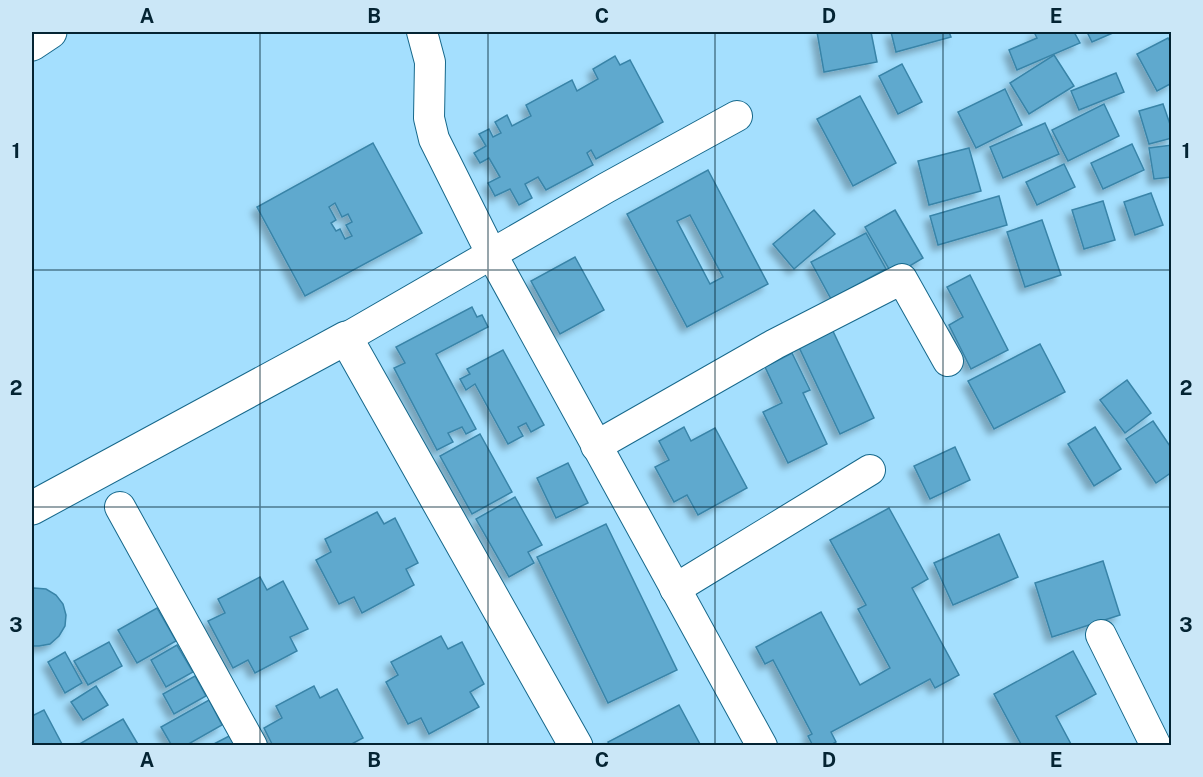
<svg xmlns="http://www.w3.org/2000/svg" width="1203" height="777" font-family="'Public Sans',sans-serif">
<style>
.building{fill:#5fa9ce;stroke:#3984a8;stroke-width:1.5;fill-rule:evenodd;filter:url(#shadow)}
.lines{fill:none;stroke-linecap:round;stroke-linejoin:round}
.street-casing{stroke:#16688b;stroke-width:32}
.secondary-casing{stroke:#16688b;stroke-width:35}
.street{stroke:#fff;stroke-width:30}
.secondary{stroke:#fff;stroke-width:33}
.grid{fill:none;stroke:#042433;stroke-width:1.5;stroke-opacity:0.55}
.neatline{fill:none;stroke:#042433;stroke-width:2}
.grid-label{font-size:20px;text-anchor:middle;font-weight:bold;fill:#042433}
</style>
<defs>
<filter id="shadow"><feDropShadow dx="-5.5" dy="5.5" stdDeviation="3" flood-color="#0004"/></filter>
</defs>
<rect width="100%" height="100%" fill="#a4dffe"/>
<g class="building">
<path d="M817,32h54l6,30 -53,10z"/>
<path d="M891,32h58l2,5 -55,15z"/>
<path d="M1034,32h40l6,11 -63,27 -8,-20 28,-12z"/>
<path d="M1087,32h28l-23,10z"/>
<path d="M1168,38l4,6v39l-15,8 -20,-37z"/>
<path d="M1054,55l20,31 -45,28 -19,-31z"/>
<path d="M615,56l5,9 10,-5 33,62 -67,37 -5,-9 -4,3 6,12 -47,25 -8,-13 -13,7 7,14 -13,7 -9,-16 -15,7 -7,-13 12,-6 -11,-19 -9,5 -6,-10 12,-7 -7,-12 10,-5 4,8 8,-4 -6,-11 12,-7 5,11 19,-10 -5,-11 46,-25 5,11 21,-12 -5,-10z"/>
<path d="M902,64l20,38 -24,12 -19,-38z"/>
<path d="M1116,73l8,19 -45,18 -8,-19z"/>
<path d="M1005,89l17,36 -46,23 -18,-36z"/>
<path d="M860,96l36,67 -43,23 -36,-67z"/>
<path d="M1104,104l15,32 -51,25 -16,-31z"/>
<path d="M1163,104l9,26v8l-23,6 -10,-33z"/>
<path d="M1045,123l14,31 -56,24 -13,-31z"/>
<path d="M373,143l49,90 -117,63 -48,-89zM335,203l7,14 6,-3 4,8 -6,3 6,11 -7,3 -5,-10 -4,2 -5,-8 5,-3 -7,-13z"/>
<path d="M1132,144l12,26 -41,19 -12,-26z"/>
<path d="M1172,145v32l-18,2 -5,-31z"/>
<path d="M969,148l12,43 -52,14 -11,-44z"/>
<path d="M1064,164l11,23 -38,18 -11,-23z"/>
<path d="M708,170l60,114 -81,43 -60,-113zM690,215l33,62 -13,7 -33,-63z"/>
<path d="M1151,193l12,32 -28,10 -11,-33z"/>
<path d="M999,196l8,29 -69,20 -8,-29z"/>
<path d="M1103,201l12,39 -31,9 -12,-39z"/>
<path d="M814,210l21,24 -41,35 -21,-25z"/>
<path d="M895,210l28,48 -30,18 -28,-49z"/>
<path d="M1042,220l19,55 -36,12 -18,-55z"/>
<path d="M866,233l20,36 -55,30 -20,-37z"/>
<path d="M575,257l29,53 -44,24 -29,-53z"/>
<path d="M970,275l38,75 -37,19 -22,-44 14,-8 -16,-30z"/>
<path d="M472,307l5,10 5,-2 6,12 -52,27 40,75 -10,5 -4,-7 -14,6 5,9 -16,8 -43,-82 11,-5 -9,-16z"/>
<path d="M831,327l43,91 -34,16 -43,-91z"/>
<path d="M1040,344l25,48 -71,37 -26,-48z"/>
<path d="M503,350l41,75 -13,7 -5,-9 -8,4 5,9 -15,8 -33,-60 -9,6 -6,-11 10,-5 -3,-5z"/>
<path d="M792,353l18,37 -7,3 24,51 -39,19 -25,-51 19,-9 -17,-36z"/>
<path d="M1127,380l24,33 -26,20 -25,-33z"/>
<path d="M1153,421l19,28v23l-16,11 -30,-44z"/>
<path d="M684,427l7,14 24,-13 32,60 -49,27 -11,-20 -13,7 -19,-35 14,-7 -10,-19z"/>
<path d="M1095,427l26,42 -27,17 -26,-42z"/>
<path d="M480,434l32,58 -40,22 -32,-58z"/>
<path d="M955,447l15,33 -40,19 -16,-33z"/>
<path d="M568,463l20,40 -32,15 -19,-40z"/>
<path d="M515,497l27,48 -14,7 6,11 -25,14 -33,-58z"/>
<path d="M889,508l39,71 -16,9 47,87 -24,13 -5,-9 -99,53 5,10 -7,4h-16l-5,-10 4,-2 -39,-74 -8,4 -9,-17 65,-35 39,73 30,-17 -32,-59 8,-4 -36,-65z"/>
<path d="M377,512l7,12 11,-6 23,45 -12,6 8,16 -52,28 -8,-16 -15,7 -23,-44 15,-8 -6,-13z"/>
<path d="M606,524l71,146 -69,33 -71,-146z"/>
<path d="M999,534l19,43 -65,28 -19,-42z"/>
<path d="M1103,561l17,54 -68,22 -17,-54z"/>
<path d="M260,577l7,13 16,-9 25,48 -18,8 7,14 -42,22 -7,-13 -15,8 -25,-47 17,-8 -7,-14z"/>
<path d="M34,588l12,1 10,6 7,9 3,11 -1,11 -6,10 -9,8 -11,2h-7v-57z"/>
<path d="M157,608l19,33 -39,22 -19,-33z"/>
<path d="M441,636l7,13 14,-7 22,42 -14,8 9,15 -50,27 -8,-16 -13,6 -22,-42 12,-7 -7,-13z"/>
<path d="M109,642l13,24 -34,19 -14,-24z"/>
<path d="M177,645l16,27 -27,15 -15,-27z"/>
<path d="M1073,651l23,43 -40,22 16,30h-50l-28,-52z"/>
<path d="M65,652l17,31 -17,10 -17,-31z"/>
<path d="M195,676l11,20 -32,18 -11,-20z"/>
<path d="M96,686l12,19 -25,15 -12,-18z"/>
<path d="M314,686l6,12 17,-9 26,49 -15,8h-75l-9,-18 18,-10 -6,-12z"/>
<path d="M209,700l13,25 -37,21h-13l-11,-19z"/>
<path d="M679,705l22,41h-91l-2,-4z"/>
<path d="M44,710l19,36h-31v-30z"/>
<path d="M123,719l16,27h-63z"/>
<path d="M233,734l5,12h-28z"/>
</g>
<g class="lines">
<defs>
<g id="street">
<path d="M422,32l8,30 -1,56 5,21 58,116 270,491"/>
<path d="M346,338l260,-150 131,-72"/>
<path d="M596,446l179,-102 127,-65 46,82"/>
<path d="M120,507l132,239"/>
<path d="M675,589l195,-119"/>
<path d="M1101,635l55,111"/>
</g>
<g id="secondary">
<path d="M32,44l18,-12"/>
<path d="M32,508l314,-170 230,408"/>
</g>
</defs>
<use href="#street" class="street-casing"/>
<use href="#secondary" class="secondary-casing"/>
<use href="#street" class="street"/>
<use href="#secondary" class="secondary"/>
</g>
<path class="grid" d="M260,32v714M488,32v714M715,32v714M943,32v714M32,270h1140M32,507h1140"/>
<rect width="1203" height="777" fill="none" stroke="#cbe7f7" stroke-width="66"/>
<rect x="33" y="33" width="1137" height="711" class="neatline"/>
<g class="grid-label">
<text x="147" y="23">A</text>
<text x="374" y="23">B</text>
<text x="602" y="23">C</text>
<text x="829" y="23">D</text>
<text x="1056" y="23">E</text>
<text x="16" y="158">1</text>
<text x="1186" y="158">1</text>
<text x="16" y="395">2</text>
<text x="1186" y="395">2</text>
<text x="16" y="632">3</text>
<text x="1186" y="632">3</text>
<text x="147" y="767">A</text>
<text x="374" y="767">B</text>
<text x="602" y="767">C</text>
<text x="829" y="767">D</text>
<text x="1056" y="767">E</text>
</g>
</svg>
